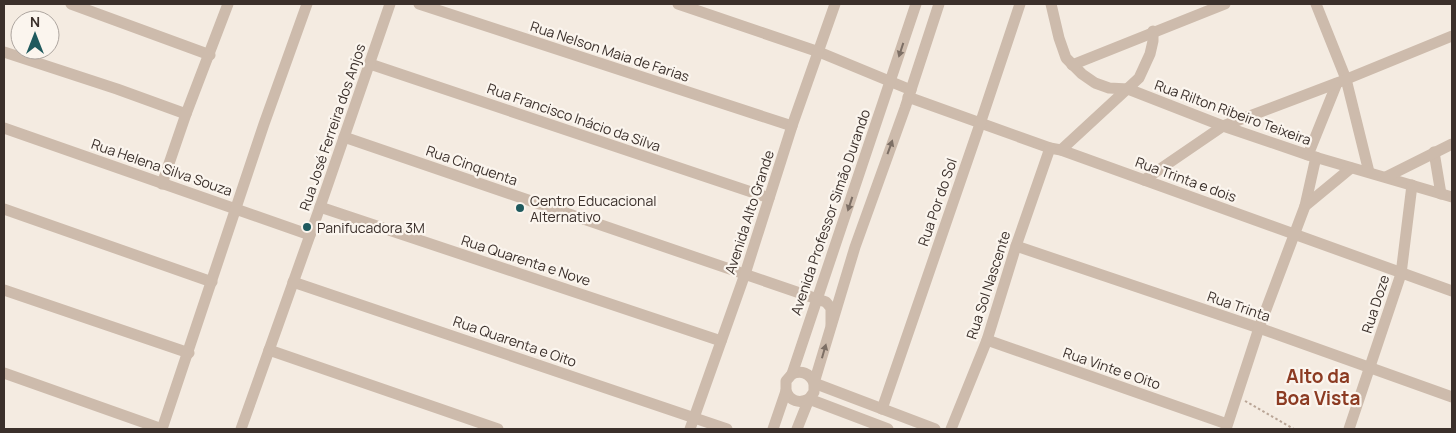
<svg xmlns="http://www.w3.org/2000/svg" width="1456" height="433" font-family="Manrope,sans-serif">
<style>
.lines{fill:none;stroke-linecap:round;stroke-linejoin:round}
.path{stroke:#b9a596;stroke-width:2;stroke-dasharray:2.5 2.5;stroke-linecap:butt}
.minor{stroke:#cdbbac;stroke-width:11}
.oneway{fill:#7d6f65}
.poi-dot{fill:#1f5a5e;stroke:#fbf5ee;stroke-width:2}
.labels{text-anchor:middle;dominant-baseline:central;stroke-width:4.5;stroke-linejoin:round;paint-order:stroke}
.street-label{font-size:14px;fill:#3b302b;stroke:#fbf5ee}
.poi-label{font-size:14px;fill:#3b302b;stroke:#fbf5ee;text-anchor:start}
.district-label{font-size:19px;font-weight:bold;fill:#8c3b22;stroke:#fbf5ee}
</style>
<rect width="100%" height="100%" fill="#f4ebe1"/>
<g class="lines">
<path class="path" d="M1245,401l49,28"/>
<g class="minor">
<path d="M71,4l139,51"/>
<path d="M419,4l373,122"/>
<path d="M678,4l141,48 92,38"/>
<path d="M1051,4l8,34 7,20 16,16 13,9 14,5 19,1 95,37 85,29 144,42"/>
<path d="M1316,4l30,75 23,93"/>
<path d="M4,52l113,37 69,25"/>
<path d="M370,64l399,134"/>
<path d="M1072,65l153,-61"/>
<path d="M908,97l142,51 11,2 391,141"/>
<path d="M4,128l306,107"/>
<path d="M344,137l482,165 5,6v17"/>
<path d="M1061,150l78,-72 11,-24 3,-13v-10"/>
<path d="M1434,152l7,42"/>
<path d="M1308,155l29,-72"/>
<path d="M1386,177l66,-33"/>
<path d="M1144,180l79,-54 114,-43 115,-47"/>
<path d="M162,184l24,-70 42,-110"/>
<path d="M1305,206l11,-49"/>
<path d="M320,207l401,134"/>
<path d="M4,209l208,73"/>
<path d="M1016,246l243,82 193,69"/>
<path d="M293,282l434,147"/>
<path d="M4,290l185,63"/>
<path d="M987,340l240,84"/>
<path d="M269,350l229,79"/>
<path d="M4,373l158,56"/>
<path d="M792,374c9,-4 18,-1 22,9l121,46"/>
<path d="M786,391c4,10 13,13 23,8l79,30"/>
<path d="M882,409l98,-285 40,-120"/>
<path d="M162,429l102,-305 43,-120"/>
<path d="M241,429l79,-222 70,-203"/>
<path d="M690,429l55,-155 47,-148 43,-122"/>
<path d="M773,429l13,-38v-10l6,-7 124,-370"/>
<path d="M797,429l12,-30 5,-7v-9l41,-136 50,-139 34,-104"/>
<path d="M951,429l36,-89 29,-94 34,-98"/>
<path d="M1226,429l33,-101 46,-122 46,-38"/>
<path d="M1349,429l52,-155 11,-89"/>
</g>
</g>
<defs><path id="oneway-solid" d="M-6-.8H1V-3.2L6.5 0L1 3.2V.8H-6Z" transform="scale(1.25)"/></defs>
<g class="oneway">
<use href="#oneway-solid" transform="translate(901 50) rotate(108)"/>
<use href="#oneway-solid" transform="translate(890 147) rotate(-70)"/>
<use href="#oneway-solid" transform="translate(850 204) rotate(108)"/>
<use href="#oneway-solid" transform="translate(824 351) rotate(-74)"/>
</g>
<g class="poi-dot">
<circle cx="520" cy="208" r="5"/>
<circle cx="307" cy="227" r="5"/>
</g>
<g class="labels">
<g class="street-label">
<text transform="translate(610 51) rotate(18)">Rua Nelson Maia de Farias</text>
<text transform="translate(1233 112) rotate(20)">Rua Rilton Ribeiro Teixeira</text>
<text transform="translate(574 117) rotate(19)">Rua Francisco Inácio da Silva</text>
<text transform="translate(332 127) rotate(-71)">Rua José Ferreira dos Anjos</text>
<text transform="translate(472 165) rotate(19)">Rua Cinquenta</text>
<text transform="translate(162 167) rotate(19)">Rua Helena Silva Souza</text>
<text transform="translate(1186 179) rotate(20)">Rua Trinta e dois</text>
<text transform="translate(937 202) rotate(-71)">Rua Por do Sol</text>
<text transform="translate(749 212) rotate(-72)">Avenida Alto Grande</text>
<text transform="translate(830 212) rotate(-71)">Avenida Professor Simão Durando</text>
<text transform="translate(526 260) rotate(18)">Rua Quarenta e Nove</text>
<text transform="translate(988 285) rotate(-72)">Rua Sol Nascente</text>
<text transform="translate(1375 304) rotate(-72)">Rua Doze</text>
<text transform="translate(1239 306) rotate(19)">Rua Trinta</text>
<text transform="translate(515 341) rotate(19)">Rua Quarenta e Oito</text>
<text transform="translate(1112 368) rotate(19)">Rua Vinte e Oito</text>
</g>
<g class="poi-label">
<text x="530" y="200">Centro Educacional<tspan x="530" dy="16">Alternativo</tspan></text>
<text x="317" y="227">Panifucadora 3M</text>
</g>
<g class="district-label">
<text x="1318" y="376">Alto da<tspan x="1318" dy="22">Boa Vista</tspan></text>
</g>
</g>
<rect width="1456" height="433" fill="none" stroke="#3b302b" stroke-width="10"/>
<g transform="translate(35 35)"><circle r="24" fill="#fbf5ee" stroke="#aea6a0"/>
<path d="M0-4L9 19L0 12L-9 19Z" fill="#1f5a5e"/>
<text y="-8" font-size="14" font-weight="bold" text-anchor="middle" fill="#3b302b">N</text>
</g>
</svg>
